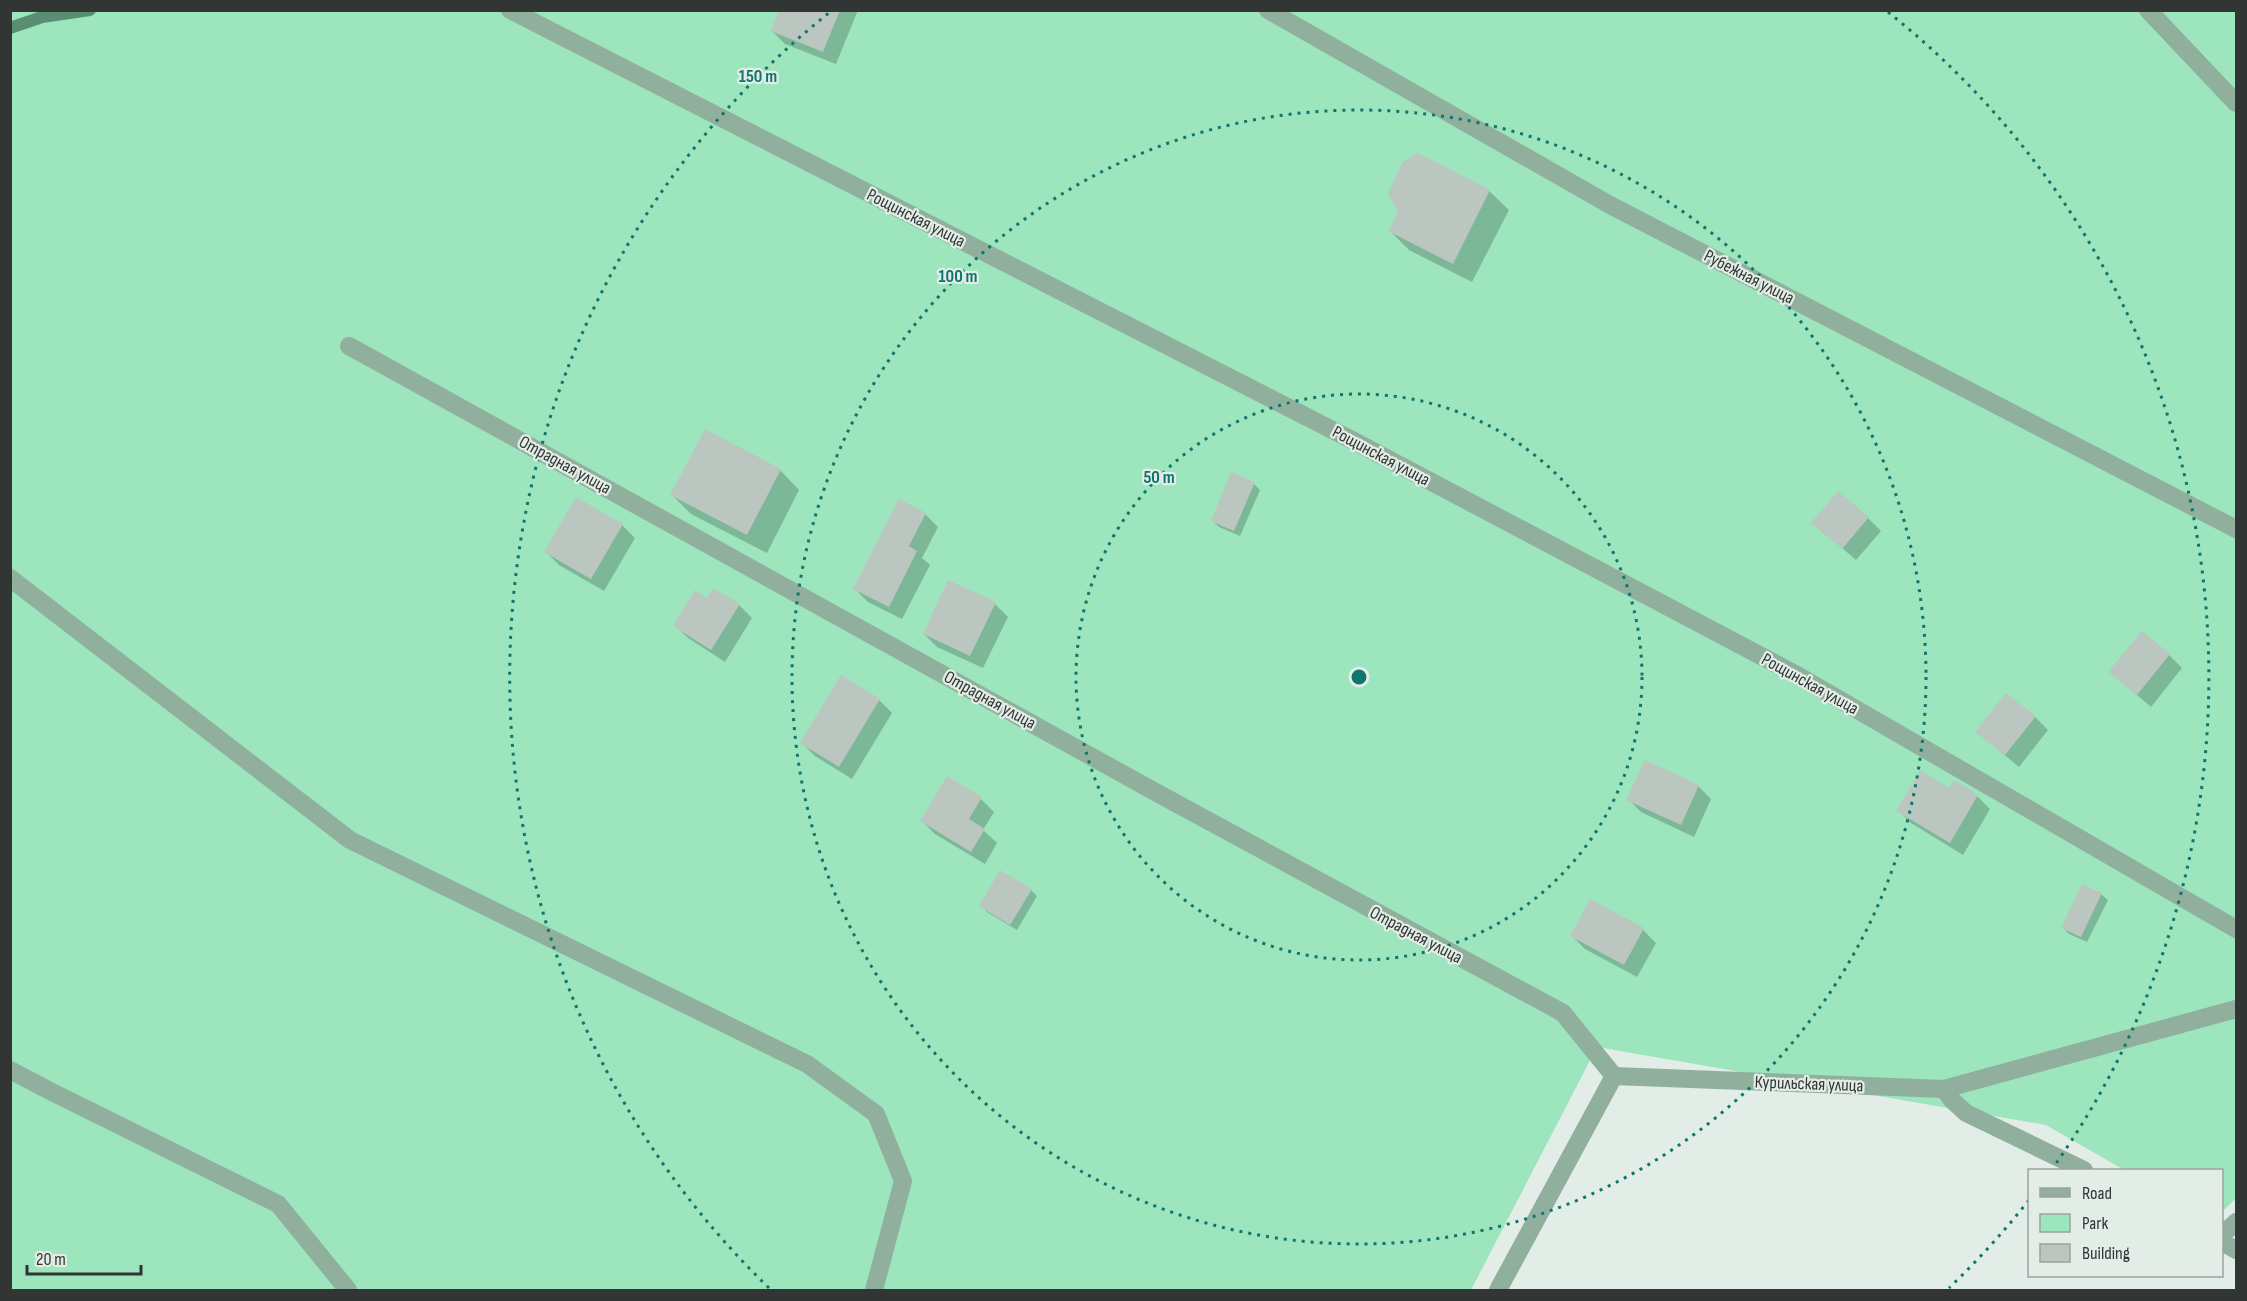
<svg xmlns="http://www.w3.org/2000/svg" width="2247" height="1301" font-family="'Sofia Sans Condensed',sans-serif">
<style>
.green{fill:#9ce5bd}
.shadow{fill:#0003}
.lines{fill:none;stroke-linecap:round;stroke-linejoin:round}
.stream{stroke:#588e71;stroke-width:12}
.building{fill:#bcc6c0}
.minor{stroke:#90af9d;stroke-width:18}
.ring{fill:none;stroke:#0f766e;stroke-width:3;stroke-dasharray:3 6}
.labels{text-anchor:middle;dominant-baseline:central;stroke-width:4.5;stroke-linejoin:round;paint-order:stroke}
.street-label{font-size:18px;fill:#313533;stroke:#e3ede7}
.centre{fill:#0f766e;stroke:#e3ede7;stroke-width:3}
.ring-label{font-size:18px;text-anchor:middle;font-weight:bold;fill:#0f766e;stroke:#e3ede7;stroke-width:4.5;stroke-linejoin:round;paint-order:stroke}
</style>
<rect width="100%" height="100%" fill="#e3ede7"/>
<path class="green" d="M10,11h2226v1187l-14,14v-42h-98l-78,-45 -449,-78 -126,243h-1460z"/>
<g class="shadow">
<path d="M780,10h78l-22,54 -51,-20 -13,-13z"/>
<path d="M1489,191l20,19 -37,72 -63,-32 -20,-20z"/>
<path d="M780,470l19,20 -32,63 -76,-39 -19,-19z"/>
<path d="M1254,484l6,6 -20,46 -21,-9 -6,-6z"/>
<path d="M925,514l13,13 -16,31 8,7 -28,54 -34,-17 -13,-13z"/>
<path d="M1868,518l13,13 -25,29 -43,-37z"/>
<path d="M622,525l13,13 -31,53 -45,-26 -13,-13z"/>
<path d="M708,600l31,5 13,13 -27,44 -37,-24 -13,-13z"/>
<path d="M995,604l13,13 -25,51 -46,-21 -13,-13z"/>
<path d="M2169,655l13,13 -31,39 -41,-35z"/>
<path d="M879,700l13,13 -40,66 -37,-23 -13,-13z"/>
<path d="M2035,717l13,13 -29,37 -42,-35z"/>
<path d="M1646,762l52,24 13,13 -17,38 -53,-25 -13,-13z"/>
<path d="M1949,790l28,6 13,13 -27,46 -52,-32 -13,-13z"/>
<path d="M981,799l13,13 -11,18 14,13 -12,21 -50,-30 -13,-13z"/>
<path d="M1031,890l6,6 -20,34 -30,-18 -6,-7z"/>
<path d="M2101,894l7,6 -21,42 -18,-8 -6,-6z"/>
<path d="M1643,930l13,13 -19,34 -52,-28 -13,-13z"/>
</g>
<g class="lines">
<path class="stream" d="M10,28l32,-11 48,-7"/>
</g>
<g class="building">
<path d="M779,10h61l-17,42 -52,-21z"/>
<path d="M1418,153l72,37 -37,74 -65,-33 10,-20 -10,-17 14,-31z"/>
<path d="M705,429l76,40 -34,66 -77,-40z"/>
<path d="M1231,472l24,10 -21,49 -23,-10z"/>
<path d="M1838,491l31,26 -27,32 -31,-26z"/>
<path d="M576,497l47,27 -32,55 -47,-27z"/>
<path d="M899,499l27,14 -17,33 8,5 -28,56 -36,-18z"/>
<path d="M948,580l48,22 -26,54 -47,-22z"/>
<path d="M713,588l27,16 -29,46 -38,-24 22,-36 12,8z"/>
<path d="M2142,631l28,23 -33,41 -29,-23z"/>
<path d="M841,675l39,24 -41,68 -39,-24z"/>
<path d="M2006,693l30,23 -31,39 -30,-23z"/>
<path d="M1645,760l54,25 -18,40 -55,-25z"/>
<path d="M1920,770l29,18 5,-8 24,15 -28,48 -54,-32z"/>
<path d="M947,776l35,21 -13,22 16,10 -14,23 -51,-31z"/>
<path d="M1000,870l32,19 -22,36 -31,-19z"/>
<path d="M2082,884l20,9 -21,44 -20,-9z"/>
<path d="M1590,899l54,29 -20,37 -54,-29z"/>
</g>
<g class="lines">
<g class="minor">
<path d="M510,10l844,431 443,234 439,254"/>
<path d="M1268,10l342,195 626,324"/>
<path d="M2148,10l88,93"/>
<path d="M349,346l810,448 404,219 51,63"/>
<path d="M10,578l340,262 457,224 69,50 27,67 -29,109"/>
<path d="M10,1070l40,21 228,113 70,86"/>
<path d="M1944,1089l8,11 14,13 118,57"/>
<path d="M2222,1235l14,-13"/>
<path d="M2222,1242l14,8"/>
<path d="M1498,1290l116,-214 330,13 292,-80"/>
</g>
</g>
<g class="ring">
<circle cx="1359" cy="677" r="283"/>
<circle cx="1359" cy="677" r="567"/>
<path d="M2029 1200A850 850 0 0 1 1949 1288M769 1288A850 850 0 0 1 830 12M1888 12A850 850 0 0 1 2055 1165"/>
</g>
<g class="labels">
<g class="street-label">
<text transform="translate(916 218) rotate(27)">Рощинская улица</text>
<text transform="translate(1749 277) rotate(27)">Рубежная улица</text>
<text transform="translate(1381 456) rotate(28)">Рощинская улица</text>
<text transform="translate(565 465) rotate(29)">Отрадная улица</text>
<text transform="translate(1810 684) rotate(29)">Рощинская улица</text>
<text transform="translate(990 700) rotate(29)">Отрадная улица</text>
<text transform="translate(1416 935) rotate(28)">Отрадная улица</text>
<text transform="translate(1809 1084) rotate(2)">Курильская улица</text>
</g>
</g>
<circle cx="1359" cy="677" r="9" class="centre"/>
<g class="ring-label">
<text x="758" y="82">150 m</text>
<text x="958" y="282">100 m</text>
<text x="1159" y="483">50 m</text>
</g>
<rect width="2247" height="1301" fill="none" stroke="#313533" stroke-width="24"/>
<rect x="2028" y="1169" width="195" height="108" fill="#e3ede7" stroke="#9ca39f" stroke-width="1.5"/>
<rect x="2040" y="1188" width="30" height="9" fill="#90af9d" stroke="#9ca39f" stroke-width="1.5"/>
<text x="2082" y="1199" font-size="18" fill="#313533">Road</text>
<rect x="2040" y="1214" width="30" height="18" fill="#9ce5bd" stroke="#9ca39f" stroke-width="1.5"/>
<text x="2082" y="1229" font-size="18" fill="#313533">Park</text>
<rect x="2040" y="1244" width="30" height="18" fill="#bcc6c0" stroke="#9ca39f" stroke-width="1.5"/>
<text x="2082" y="1259" font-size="18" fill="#313533">Building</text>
<path d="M27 1265v9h114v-9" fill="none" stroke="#313533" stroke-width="3"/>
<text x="36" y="1265" font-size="18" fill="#313533" stroke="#e3ede7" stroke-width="4.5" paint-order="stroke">20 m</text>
</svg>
